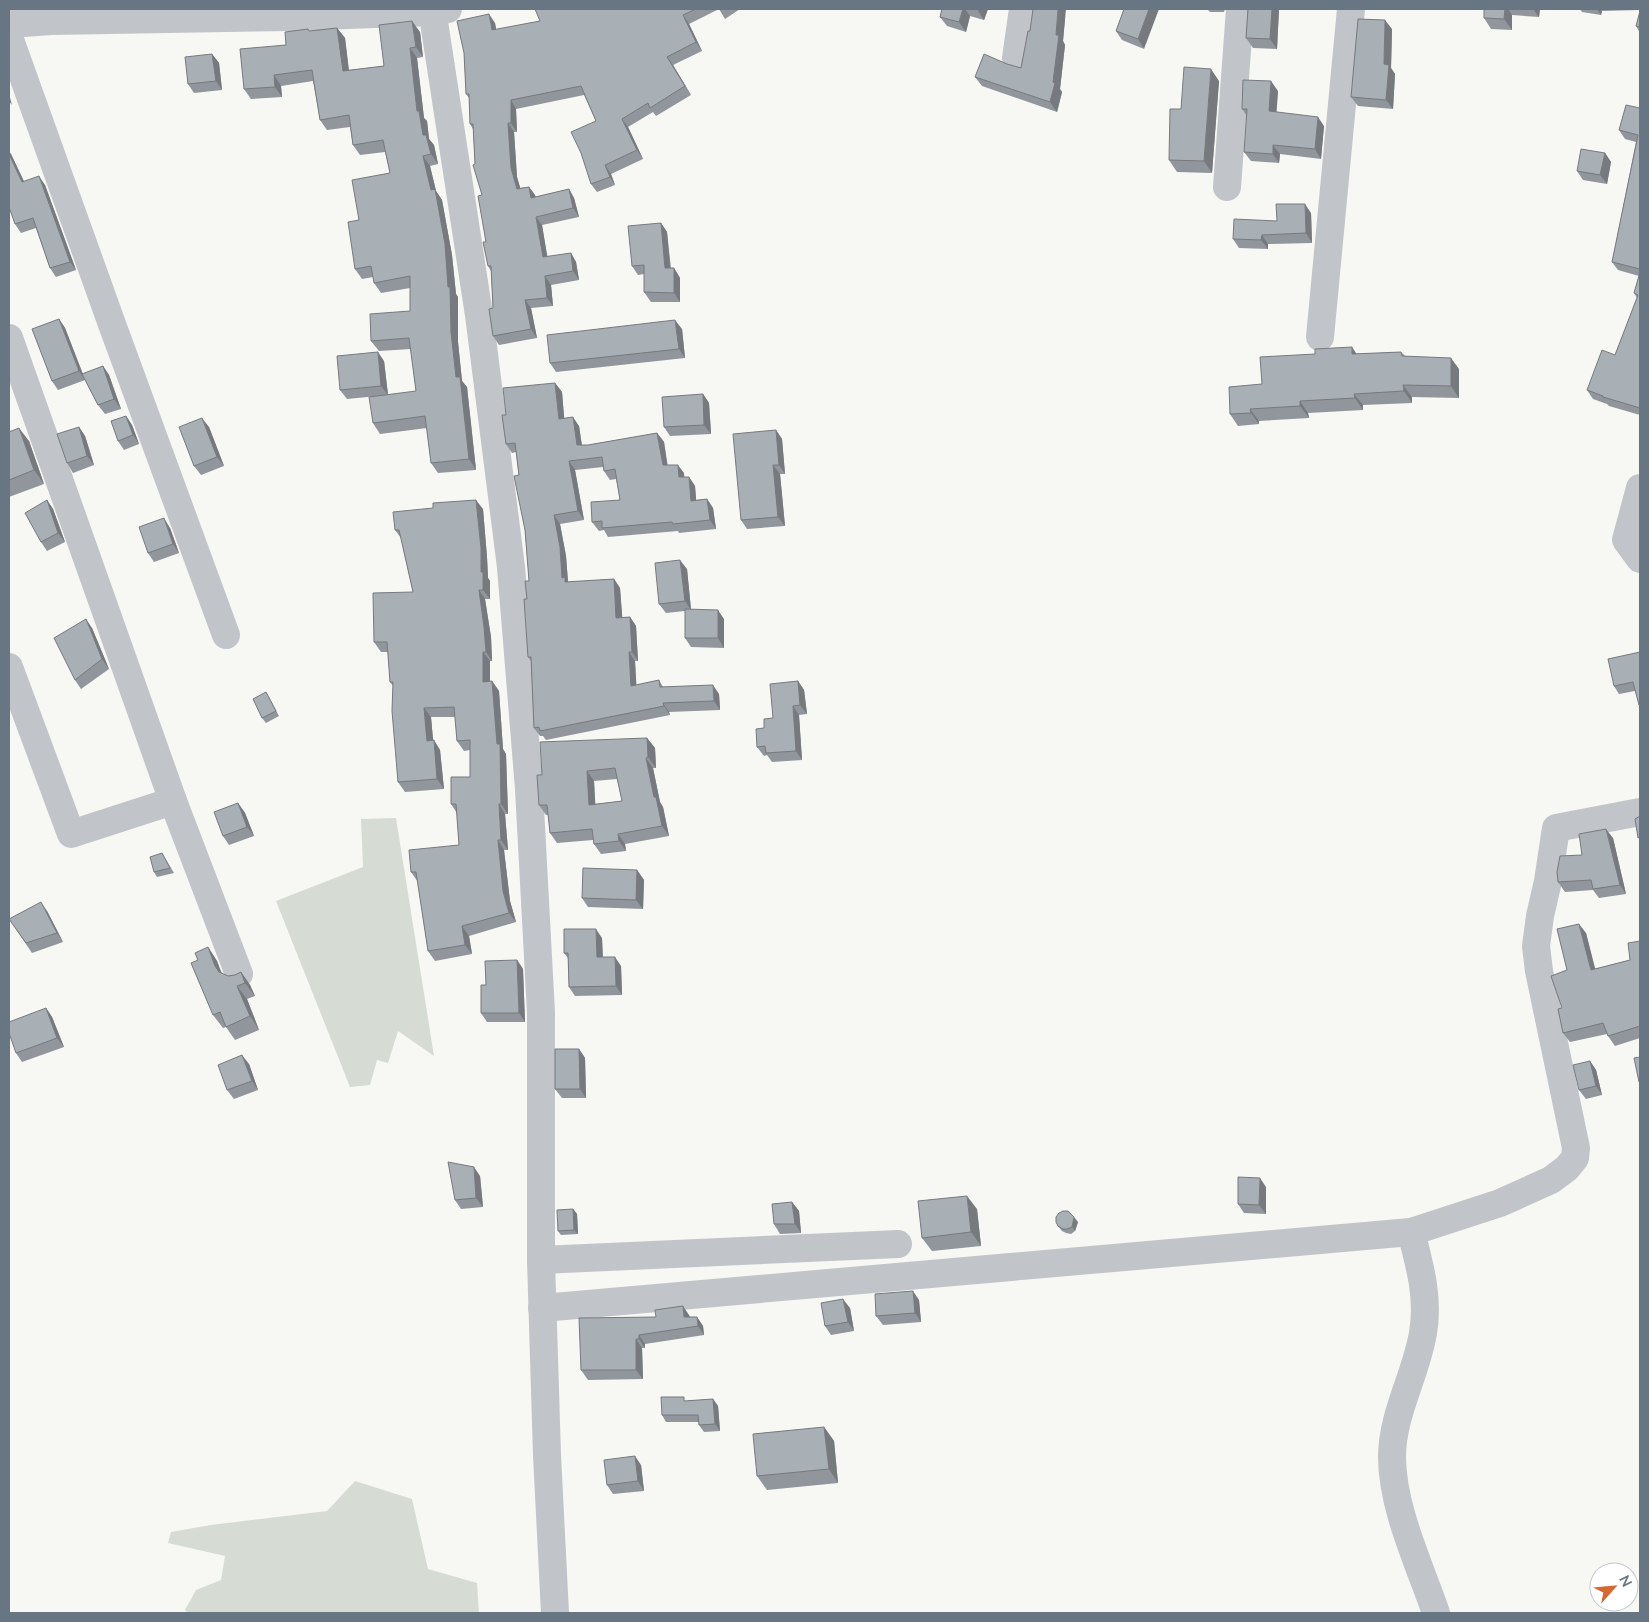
<svg xmlns="http://www.w3.org/2000/svg" width="1649" height="1622" font-family="Lato,sans-serif">
<style>
.green{fill:#d6dcd4}
.lines{fill:none;stroke-linecap:round;stroke-linejoin:round}
.minor{stroke:#c1c4c8;stroke-width:28}
.wall{fill:#90969c;fill-rule:evenodd}
.shaded-wall{fill:#767a7f}
.building{fill:#a8afb5;stroke:#767a7f;fill-rule:evenodd}
</style>
<rect width="100%" height="100%" fill="#f7f7f4"/>
<g class="green">
<path d="M396,818l38,238 -36,-25 -10,32 -11,-3 -7,25 -20,2 -74,-186 87,-34 -2,-48z"/>
<path d="M355,1481l57,18 16,70 49,14 2,30h-291l-3,-3 11,-20 25,-10 4,-24 -57,-13 3,-11 40,-7 116,-14z"/>
</g>
<g class="lines">
<g class="minor">
<path d="M432,9l47,306 32,252 18,222 12,224v247l6,195 8,158"/>
<path d="M9,24l42,-3 240,-4 141,-5 16,-3"/>
<path d="M9,37l104,290 113,308"/>
<path d="M1016,58l7,-49"/>
<path d="M1227,187l13,-178"/>
<path d="M1320,337l31,-328"/>
<path d="M9,338l164,463 66,173"/>
<path d="M1640,488l-14,52 14,19"/>
<path d="M9,667l62,167 102,-33"/>
<path d="M1411,1232c9,34 18,66 12,101 -7,42 -31,81 -31,124 0,51 28,109 44,156"/>
<path d="M541,1260l357,-16"/>
<path d="M542,1308l869,-76 89,-29 51,-23 16,-12 8,-10 1,-10 -37,-177 -3,-25 4,-30 8,-35 8,-53 84,-16"/>
</g>
</g>
<g class="wall">
<path d="M535,9h205l-15,10 -6,-10 -30,15 13,27 -29,14 18,30 -35,21 -3,-4 -25,15 15,32 -32,15 4,11 -18,7 -6,-8 5,-63 -12,-26 -68,14 1,23h-3l3,45 3,11 9,-1 6,8 1,2 33,-8 5,9 5,19 -37,8 5,32 24,-4 5,9 3,18 -28,5 2,21 -22,2 6,30 -38,7 -6,-9v-28l-2,-37 -3,-5 -6,-71 -7,-31 -2,-35 -3,-5 -1,-26 -3,-4 -2,-41 31,-30 1,7 44,-9z"/>
<path d="M942,9h46l-4,11 -14,-4 -4,16 -19,-6 -7,-9z"/>
<path d="M1124,9l20,40 -22,-9 -6,-9z"/>
<path d="M1207,9h18l-1,3h-14z"/>
<path d="M1248,9h31l-2,40 -24,-1 -7,-10z"/>
<path d="M1484,9h56l-1,8 -27,-2v15l-21,-1 -7,-11z"/>
<path d="M1580,9h60v1l-38,1 -1,4 -19,-3z"/>
<path d="M1640,11v22l-4,-7z"/>
<path d="M1065,18l-2,23 2,4 -5,44 2,3 -5,20 -75,-26 -7,-9 32,-13 14,4 9,-37z"/>
<path d="M337,28l8,10 4,32 35,-4 36,-34 3,25 -6,1 7,60 3,3 2,18 5,6 4,19 -8,2 6,25 6,9 10,55 4,39 2,3v45l4,39 5,6 9,83 -38,3 -7,-10 -4,-35 -47,6 -7,-11 43,-32 -5,-42 -32,2 -8,-10 39,-30v-23l-29,5 -7,-10 -1,-6 -11,2 -7,-10 4,-49 31,-47 -5,-21 -25,3 -7,-10 -3,-18 -23,3 -7,-10 -7,-39 -32,5 1,11 -31,2 -7,-10 42,-44 24,-14z"/>
<path d="M1392,29l-1,39 4,6 -2,35 -35,-3 -7,-9z"/>
<path d="M212,54l7,9 3,27 -28,3 -6,-9z"/>
<path d="M1219,81l-7,92 -35,-1 -8,-12z"/>
<path d="M1278,91l-2,21 48,14 -3,33 -41,-5 -1,9 -28,-2 -7,-9 3,-36 -5,-7z"/>
<path d="M1640,108v307l-31,-9 -2,-2 -14,-5 -6,-9 28,-35 22,-57 -3,-5 5,-17 -21,-6 -6,-8 24,-120 -11,-3 -6,-9z"/>
<path d="M1605,153l6,9 -4,22 -24,-4 -6,-9z"/>
<path d="M11,154l13,27 21,4 31,85 -20,7 -6,-9 -14,-40 -15,5 -6,-9z"/>
<path d="M1311,213l1,30 -44,1v5l-29,-1 -6,-9z"/>
<path d="M661,223l6,9 4,36h3l6,10v24h-29l-7,-10v-18l-6,1 -6,-9z"/>
<path d="M59,319l6,9 18,46 20,-8 6,9 12,34 -16,5 -7,-9 -13,-25 -27,10 -6,-9z"/>
<path d="M682,329l3,29 -129,14 -6,-9z"/>
<path d="M1401,352l4,4 54,13v29l-47,-1v6l-49,2v5l-55,3 1,5 -50,3v3l-21,2 -8,-12 32,-30 95,-30z"/>
<path d="M384,361l4,34 -41,4 -7,-9z"/>
<path d="M555,383l7,9 2,26 15,8 3,19h6l69,-12 7,9 3,23 17,8v4h5l6,9 1,14 11,-1 6,9 3,21 -37,4 -1,-2 -70,6 -4,-7 -5,1 -7,-9 28,-22 -4,-21 -6,1 -6,-9 -1,-4 -28,3 9,50 -24,4 6,32 2,26 46,-3 6,9 2,29h8l6,9 2,35h-3l1,24 23,-5 4,7 56,7 1,16 -51,2 1,3 -124,25 -3,-4h-3l-6,-8 -3,-67 -3,-4 -1,-58 2,-18 -4,-51 -9,-78 -4,1 -6,-9v-29z"/>
<path d="M703,394l6,9 2,31 -41,2 -6,-9z"/>
<path d="M126,416l6,9 7,19 -15,6 -6,-9z"/>
<path d="M79,427l6,9 9,29 -21,8 -6,-10z"/>
<path d="M209,427l15,39 -23,9 -7,-9z"/>
<path d="M776,430l6,9 3,35h-5l5,52 -38,3 -6,-9z"/>
<path d="M9,432l20,9 15,43 -35,13z"/>
<path d="M47,500l6,9 12,33 -18,9 -6,-9z"/>
<path d="M483,509l4,48 1,21 2,3v18h-5l6,38 1,24h-2v20h2l7,10 4,58 3,5 2,60h-3l3,36h-4l6,51 6,21 -47,14 3,18 -37,7 -7,-10 -10,-69 -7,-10 48,-27 -2,-32 -6,-9 19,-27v-27l-6,1 -7,-10 -2,-24h-24l2,23 7,10 4,39 -39,3 -7,-10 -5,-96 -3,-4 -2,-30h-7l-7,-10 39,-50 -12,-54 -6,-8z"/>
<path d="M170,528l9,25 -25,9 -6,-9z"/>
<path d="M687,569l4,40 33,10v29l-33,-1 -6,-9v-27l-19,2 -7,-9z"/>
<path d="M92,628l17,41 -28,20 -6,-9z"/>
<path d="M1640,652v54l-5,-15 -16,3 -5,-8z"/>
<path d="M798,681l6,9 3,24 -8,1 3,45 -30,2 -5,-7 -3,1 -7,-9 7,-19 9,-10z"/>
<path d="M269,697l10,19 -13,7 -4,-5z"/>
<path d="M647,738l8,10 1,20h-3l7,34 3,5 6,29 -44,8 1,7 -25,3 -7,-10 -1,-4 -36,3 -7,-10 -2,-18h-2l-7,-10 3,-30zM617,779l5,22 -27,3 -1,-23z"/>
<path d="M238,803l7,10 9,23 -25,9 -6,-9z"/>
<path d="M1613,838l13,56 -27,4 -6,-8 -28,2 -7,-10 24,-27z"/>
<path d="M162,853l12,20 -17,4 -3,-5z"/>
<path d="M637,870l7,10 -1,29 -55,-2 -6,-9z"/>
<path d="M47,911l16,31 -31,11 -23,-34z"/>
<path d="M1586,933l9,36 35,-9 10,-19v97l-25,8 -7,-10 -1,-2 -37,8 -7,-9 -1,-25 5,-38z"/>
<path d="M602,938l1,19 18,9 1,29 -47,1 -6,-9 -1,-29 -4,-5z"/>
<path d="M208,947l9,14 5,13 6,2 7,-1 6,-3 9,13 5,11 -8,3 12,31 -24,10 -9,-13 -3,1 -10,-13 -15,-55z"/>
<path d="M517,960l6,9 2,53h-38l-6,-9 5,-28z"/>
<path d="M46,1008l6,9 12,30 -42,15 -6,-9z"/>
<path d="M579,1049l6,9 1,40h-24l-7,-9z"/>
<path d="M1590,1061l6,9 6,25 -16,4 -7,-9z"/>
<path d="M249,1064l9,26 -24,9 -7,-9z"/>
<path d="M480,1176l3,31 -22,2 -6,-9z"/>
<path d="M1266,1187v27l-22,-1 -6,-9z"/>
<path d="M792,1202l7,9 2,22 -21,1 -6,-10z"/>
<path d="M573,1209l4,5 1,20 -17,1 -3,-4z"/>
<path d="M977,1209l4,37 -49,5 -10,-13z"/>
<path d="M1078,1222l-3,9 -4,3 -5,-1 -4,-2 -4,-5z"/>
<path d="M919,1300l2,22 -38,3 -7,-9z"/>
<path d="M850,1308l4,23 -23,4 -6,-9z"/>
<path d="M689,1315l1,2h7l6,9 1,9 -59,9v4h-3l1,31 -55,1 -7,-10 75,-53z"/>
<path d="M713,1399l5,7 2,25 -16,1 -5,-7v-3h-33l-4,-7 25,-14z"/>
<path d="M824,1427l10,14 4,42 -71,7 -10,-14z"/>
<path d="M641,1465l3,26 -31,3 -6,-9z"/>
</g>
<g class="shaded-wall">
<path d="M963,9h2l5,7 -4,16 -7,-10z"/>
<path d="M978,9h10l-4,11 -6,-9z"/>
<path d="M1058,9h8l-3,32 2,4 -5,44 2,3 -5,20 -7,-10z"/>
<path d="M1149,9h10l-15,40 -6,-10z"/>
<path d="M1272,9h7l-2,40 -7,-10z"/>
<path d="M1505,9h3l4,6v15l-8,-11z"/>
<path d="M1533,9h7l-1,8z"/>
<path d="M1597,9h3l2,2 -1,4z"/>
<path d="M489,14l6,9 3,16 -6,-9z"/>
<path d="M683,15l6,9 13,27 -6,-9z"/>
<path d="M1385,20l7,9 -1,39 4,6 -2,35 -7,-9 -2,-36z"/>
<path d="M412,21l8,11 3,25 -7,-10z"/>
<path d="M337,28l8,10 5,43 -7,-10z"/>
<path d="M410,48l7,10 7,60 3,3 2,18 5,6 4,19 -7,-10 -8,-19 -6,-24z"/>
<path d="M212,54l7,9 3,27 -6,-9z"/>
<path d="M667,57l6,8 18,30 -6,-9z"/>
<path d="M1211,69l8,12 -7,92 -8,-12z"/>
<path d="M274,75l7,11 1,11 -7,-10z"/>
<path d="M1271,81l7,10 -2,29 -7,-9z"/>
<path d="M9,94l3,11 -3,-4z"/>
<path d="M511,100l5,9 1,23 -6,-9z"/>
<path d="M1318,117l6,9 -3,33 -6,-10z"/>
<path d="M622,119l6,8 15,32 -6,-9z"/>
<path d="M508,123l6,9 3,45 6,20 -6,-8 -6,-21z"/>
<path d="M1273,145l7,9 -1,9 -6,-9z"/>
<path d="M9,151l2,3 17,37 -6,-9 -13,-28z"/>
<path d="M1605,153l6,9 -4,22 -7,-9z"/>
<path d="M423,156l7,10 6,25 6,9 10,55 4,39 2,3v45l4,39 5,6 9,83 -7,-11 -13,-82 -5,-45 -20,-142z"/>
<path d="M605,165l6,9 4,11 -5,-8z"/>
<path d="M39,176l6,9 31,85 -6,-8z"/>
<path d="M529,187l6,8 2,11 -6,-8z"/>
<path d="M569,189l5,9 5,19 -6,-9z"/>
<path d="M1305,204l6,9 1,30 -6,-10z"/>
<path d="M536,217l6,8 7,41 -6,-9z"/>
<path d="M661,223l6,9 4,45 -6,-9z"/>
<path d="M1262,235l6,9v5l-7,-9z"/>
<path d="M571,253l5,9 3,18 -6,-9z"/>
<path d="M674,268l6,10v24l-6,-9z"/>
<path d="M545,276l6,9 2,21 -6,-8z"/>
<path d="M525,300l6,8 6,30 -6,-9z"/>
<path d="M59,319l6,9 20,52 -6,-9z"/>
<path d="M675,320l7,9 3,29 -6,-9z"/>
<path d="M1352,347l8,12 -8,-5z"/>
<path d="M378,352l6,9 4,34 -7,-9z"/>
<path d="M1451,358l8,11v29l-8,-12z"/>
<path d="M103,366l6,9 12,34 -7,-10z"/>
<path d="M555,383l7,9 3,35 -6,-8z"/>
<path d="M1403,385l9,12v6l-8,-12z"/>
<path d="M703,394l6,9 2,31 -7,-9z"/>
<path d="M1354,394l9,11v5l-8,-12z"/>
<path d="M1300,401l8,12 1,5 -9,-12z"/>
<path d="M1250,409l9,12v3l-8,-11z"/>
<path d="M126,416l6,9 7,19 -6,-9z"/>
<path d="M573,417l6,9 4,28 -6,-9z"/>
<path d="M202,418l7,9 15,39 -7,-9z"/>
<path d="M79,427l6,9 9,29 -7,-9z"/>
<path d="M19,428l10,13 15,43 -10,-14z"/>
<path d="M776,430l6,9 3,35 -6,-9z"/>
<path d="M657,433l7,9 5,32 -6,-9z"/>
<path d="M569,461l6,9 9,50 -6,-9z"/>
<path d="M678,465l6,8 1,13 -6,-9z"/>
<path d="M773,465l7,9 5,52 -7,-9z"/>
<path d="M689,477l6,9 2,24 -6,-9z"/>
<path d="M707,499l6,9 3,21 -6,-9z"/>
<path d="M47,500l6,9 12,33 -7,-9z"/>
<path d="M476,500l7,9 4,48 1,21 2,3v18l-7,-9 -2,-18z"/>
<path d="M554,515l6,9 6,32 2,26 3,9 -9,-13z"/>
<path d="M164,518l6,10 9,25 -6,-9z"/>
<path d="M680,560l7,9 4,41 -6,-9z"/>
<path d="M614,579l6,9 3,38 -7,-8z"/>
<path d="M479,590l6,9 6,38 1,24 -6,-9z"/>
<path d="M718,610l6,9v29l-6,-10z"/>
<path d="M630,617l6,9 2,35 -6,-9z"/>
<path d="M86,619l6,9 17,41 -7,-10z"/>
<path d="M483,652l7,9v30l-7,-9z"/>
<path d="M629,652l6,9 2,34 -6,-9z"/>
<path d="M492,681l7,10 4,58 3,5 2,60 -7,-10z"/>
<path d="M798,681l6,9 3,24 -7,-9z"/>
<path d="M713,685l6,9 1,16 -6,-9z"/>
<path d="M663,703l6,9 1,3 -6,-9z"/>
<path d="M793,706l6,9 3,45 -6,-9z"/>
<path d="M424,708l7,9 3,33 -7,-9z"/>
<path d="M647,738l8,10 1,20 -8,-11z"/>
<path d="M434,740l6,10 4,39 -7,-10z"/>
<path d="M646,758l7,10 7,34 3,5 6,29 -7,-10 -8,-29z"/>
<path d="M587,771l7,10 2,34 -7,-10z"/>
<path d="M238,803l7,10 9,23 -7,-9z"/>
<path d="M499,804l6,10 3,36 -7,-10z"/>
<path d="M1606,829l7,9 13,56 -6,-9z"/>
<path d="M618,834l7,10 1,7 -7,-10z"/>
<path d="M498,840l6,10 6,51 6,21 -7,-9 -6,-22z"/>
<path d="M637,870l7,10 -1,29 -7,-9z"/>
<path d="M41,902l6,9 16,31 -6,-9z"/>
<path d="M1579,924l7,9 12,47 -7,-10z"/>
<path d="M462,926l7,10 3,18 -7,-9z"/>
<path d="M596,929l6,9 1,29 -6,-10z"/>
<path d="M208,947l9,14 7,19 -9,-14z"/>
<path d="M615,957l6,9 1,29 -6,-9z"/>
<path d="M517,960l6,9 2,53 -6,-9z"/>
<path d="M241,972l9,13 5,11 -10,-13z"/>
<path d="M237,986l10,13 12,31 -9,-14z"/>
<path d="M46,1008l6,9 12,30 -7,-9z"/>
<path d="M579,1049l6,9 1,40 -6,-9z"/>
<path d="M242,1055l7,9 9,26 -6,-9z"/>
<path d="M1590,1061l6,9 6,25 -6,-9z"/>
<path d="M474,1167l6,9 3,31 -7,-9z"/>
<path d="M1260,1178l6,9v27l-7,-9z"/>
<path d="M967,1196l10,13 4,37 -10,-14z"/>
<path d="M792,1202l7,9 2,22 -6,-9z"/>
<path d="M573,1209l4,5 1,20 -4,-4z"/>
<path d="M1074,1217l4,5 -3,9 -3,-4z"/>
<path d="M913,1291l6,9 2,22 -6,-9z"/>
<path d="M843,1299l7,9 4,23 -6,-9z"/>
<path d="M683,1306l6,9 2,11 -7,-9z"/>
<path d="M697,1317l6,9 1,9 -6,-9z"/>
<path d="M639,1335l6,9v4l-6,-9z"/>
<path d="M636,1339l6,9 1,31 -7,-9z"/>
<path d="M713,1399l5,7 2,25 -5,-7z"/>
<path d="M824,1427l10,14 4,42 -9,-14z"/>
<path d="M635,1456l6,9 3,26 -6,-10z"/>
</g>
<g class="building">
<path d="M535,9h161l-13,6 13,27 -29,15 18,29 -35,22 -2,-5 -26,16 15,31 -32,15 5,12 -19,7 -10,-31 -10,-21 25,-11 -15,-35 -70,14v23h-3l3,45 6,21 12,-2 2,11 38,-9 4,19 -37,9 7,40 28,-4 2,18 -28,5 2,22 -22,2 6,29 -38,7 -4,-27 4,-1 -2,-42h-3l-5,-24h3l-8,-46 4,-1 -9,-30 2,-1 -2,-40h-3l-1,-30h-3l-2,-41 -7,-32 32,-7 3,16 48,-9z"/>
<path d="M942,9h21l-4,13 -19,-5z"/>
<path d="M1033,9h25l-2,26h3l-6,47 2,1 -5,19 -75,-25 9,-23 23,10 14,4 7,-37h2z"/>
<path d="M1124,9h25l-11,30 -22,-8z"/>
<path d="M1248,9h24l-2,30 -24,-1z"/>
<path d="M1484,9h21l-1,10 -20,-1z"/>
<path d="M1640,11v16l-4,-1z"/>
<path d="M1358,19l27,1 -1,44 5,1 -3,35 -35,-3z"/>
<path d="M412,21l4,26 -6,1 7,63h2l4,24h3l5,19 -8,2 8,34 4,-1 10,55 3,43h2l1,45 5,45h4l9,82 -38,4 -6,-47 -52,7 -4,-26 47,-6 -7,-53 -38,3 -1,-27 40,-3v-35l-36,7 -3,-17 -16,3 -7,-47 11,-2 -7,-40 38,-7 -7,-33 -30,5 -4,-30 -29,5 -8,-50 -38,5 1,12 -31,2 -4,-40 46,-4 -1,-13 23,-3 1,2 28,-3 6,43 41,-5 -5,-41z"/>
<path d="M212,54l4,27 -28,3 -3,-27z"/>
<path d="M1184,67l27,2 -7,92 -35,-1 1,-51h11z"/>
<path d="M1243,80l28,1 -2,30 49,6 -3,32 -42,-4v9l-29,-2 3,-43h-5z"/>
<path d="M1626,105l14,3v161l-28,-7 26,-127 -19,-5z"/>
<path d="M1581,149l24,4 -5,22 -23,-4z"/>
<path d="M9,154l13,28 17,-6 31,86 -20,6 -17,-50 -18,6 -6,-17z"/>
<path d="M1276,204h29l1,29 -44,2 -1,5 -28,-1 1,-20 43,2z"/>
<path d="M661,223l4,45h9v25l-30,-1v-27l-12,1 -4,-40z"/>
<path d="M1640,272v136l-37,-11v-1l-16,-6 15,-40 13,5 23,-60 -4,-2z"/>
<path d="M59,319l20,52 -27,10 -20,-52z"/>
<path d="M675,320l4,29 -129,14 -3,-28z"/>
<path d="M1352,347v7l49,-2 1,4 49,2v28l-48,-1 1,6 -50,3 1,4 -55,3v5l-50,3 1,4 -21,1 -1,-27 33,-3 -2,-27 55,-3v-5z"/>
<path d="M378,352l3,34 -41,4 -3,-34z"/>
<path d="M103,366l11,33 -16,6 -16,-31z"/>
<path d="M555,383l4,36 14,-2 4,28h11l69,-12 6,32h15l1,12h10l2,24 16,-2 3,21 -37,4 -1,-2 -70,6v-7l-10,1 -1,-20 29,-2 -5,-31 -11,2 -2,-14 -33,4 9,50 -24,4 6,32 2,31 3,-1v5l49,-3 2,39 14,-1 2,35h-3l2,34 28,-6 1,7 53,-2 1,16 -51,2 1,3 -124,25 -1,-4 -5,1 -3,-71h-3l-4,-58h3l-2,-18h4l-4,-51 -11,-54 5,-1 -4,-32 -9,1 -4,-29h4l-3,-27z"/>
<path d="M703,394l1,31 -40,2 -2,-30z"/>
<path d="M126,416l7,19 -15,6 -7,-20z"/>
<path d="M202,418l15,39 -23,9 -15,-39z"/>
<path d="M79,427l8,29 -20,7 -10,-29z"/>
<path d="M19,428l15,42 -25,10v-48z"/>
<path d="M776,430l3,35h-6l5,52 -37,3 -8,-86z"/>
<path d="M47,500l11,33 -17,9 -16,-29z"/>
<path d="M476,500l5,48v24h2v18h-4l5,37 2,25h-3v30l9,-1 5,63h3l1,60h-2l2,36h-3l5,51 6,22 -47,13 3,19 -37,6 -12,-79h-5l-2,-22 50,-5 -3,-41h-5v-27h19v-37l-13,1 -3,-34 -30,1 3,33 7,-1 3,39 -39,3 -6,-71 1,-29h-3l-3,-40h-13l-1,-49 40,-1 -14,-62h-4l-2,-18 40,-4v-5z"/>
<path d="M164,518l9,26 -25,9 -9,-26z"/>
<path d="M680,560l5,41 -26,3 -4,-41z"/>
<path d="M685,609l33,1v28h-33z"/>
<path d="M86,619l16,40 -27,21 -21,-42z"/>
<path d="M1640,652v53h-1l-6,-23 -19,4 -6,-27z"/>
<path d="M798,681l2,24 -7,1 3,45 -30,2 -1,-7 -8,1 -1,-18 8,-1v-9l9,-1 -3,-34z"/>
<path d="M266,692l10,19 -14,7 -9,-19z"/>
<path d="M647,738l1,19 -2,1 8,39h2l6,29 -44,8 1,7 -25,3 -2,-15 -42,4 -3,-28h-8l-2,-30h5l-2,-33zM615,768l7,33 -33,4 -2,-34z"/>
<path d="M238,803l9,24 -24,9 -9,-24z"/>
<path d="M1640,816v21l-2,1 -3,-19z"/>
<path d="M1606,829l14,56 -27,4 -2,-9 -33,2 -1,-10 3,-16 22,-1 -3,-21z"/>
<path d="M162,853l8,15 -16,4 -4,-15z"/>
<path d="M583,868l54,2 -1,30 -54,-2z"/>
<path d="M41,902l16,31 -31,10 -17,-24z"/>
<path d="M1579,924l12,46 39,-10 -2,-17 12,-2v85l-32,10 -5,-13 -40,10 -5,-24 4,-1 -11,-32 16,-6 -10,-41z"/>
<path d="M564,929h32l1,28h18l1,29 -47,1 -1,-34h-4z"/>
<path d="M208,947l7,19 4,6 9,4 7,-1 6,-3 4,11 -8,3 13,30 -24,11 -6,-15 -7,3 -22,-52 7,-3 -3,-7z"/>
<path d="M517,960l2,53h-38v-28h5l-1,-24z"/>
<path d="M46,1008l11,30 -41,15 -7,-20v-11z"/>
<path d="M555,1049h24l1,40h-25z"/>
<path d="M242,1055l10,26 -25,9 -9,-25z"/>
<path d="M1640,1057v25h-1l-5,-24z"/>
<path d="M1590,1061l6,25 -17,4 -6,-25z"/>
<path d="M448,1162l26,5 2,31 -21,2z"/>
<path d="M1238,1177l22,1 -1,27 -21,-1z"/>
<path d="M967,1196l4,36 -49,6 -4,-37z"/>
<path d="M792,1202l3,22h-21l-2,-20z"/>
<path d="M573,1209l1,21 -16,1 -1,-21z"/>
<path d="M1063,1211h5l6,6 -2,10 -5,2h-4l-5,-3 -2,-4v-5l3,-4z"/>
<path d="M913,1291l2,22 -39,3 -1,-22z"/>
<path d="M843,1299l5,23 -23,4 -4,-23z"/>
<path d="M683,1306l1,11h13l1,9 -59,9v4h-3v31h-55l-2,-52 77,-1 -1,-7z"/>
<path d="M661,1397h23v4l29,-2 2,25 -16,1 -1,-10h-36z"/>
<path d="M824,1427l5,42 -72,7 -4,-42z"/>
<path d="M635,1456l3,25 -31,4 -3,-25z"/>
</g>
<rect width="1649" height="1622" fill="none" stroke="#687583" stroke-width="20"/>
<g transform="translate(1614 1587) rotate(63)"><circle r="24" fill="#ffffff" stroke="#c3c8cd"/>
<path d="M0-4L9 19L0 12L-9 19Z" fill="#d86833"/>
<text y="-8" font-size="14" font-weight="bold" text-anchor="middle" fill="#687583">N</text>
</g>
</svg>
